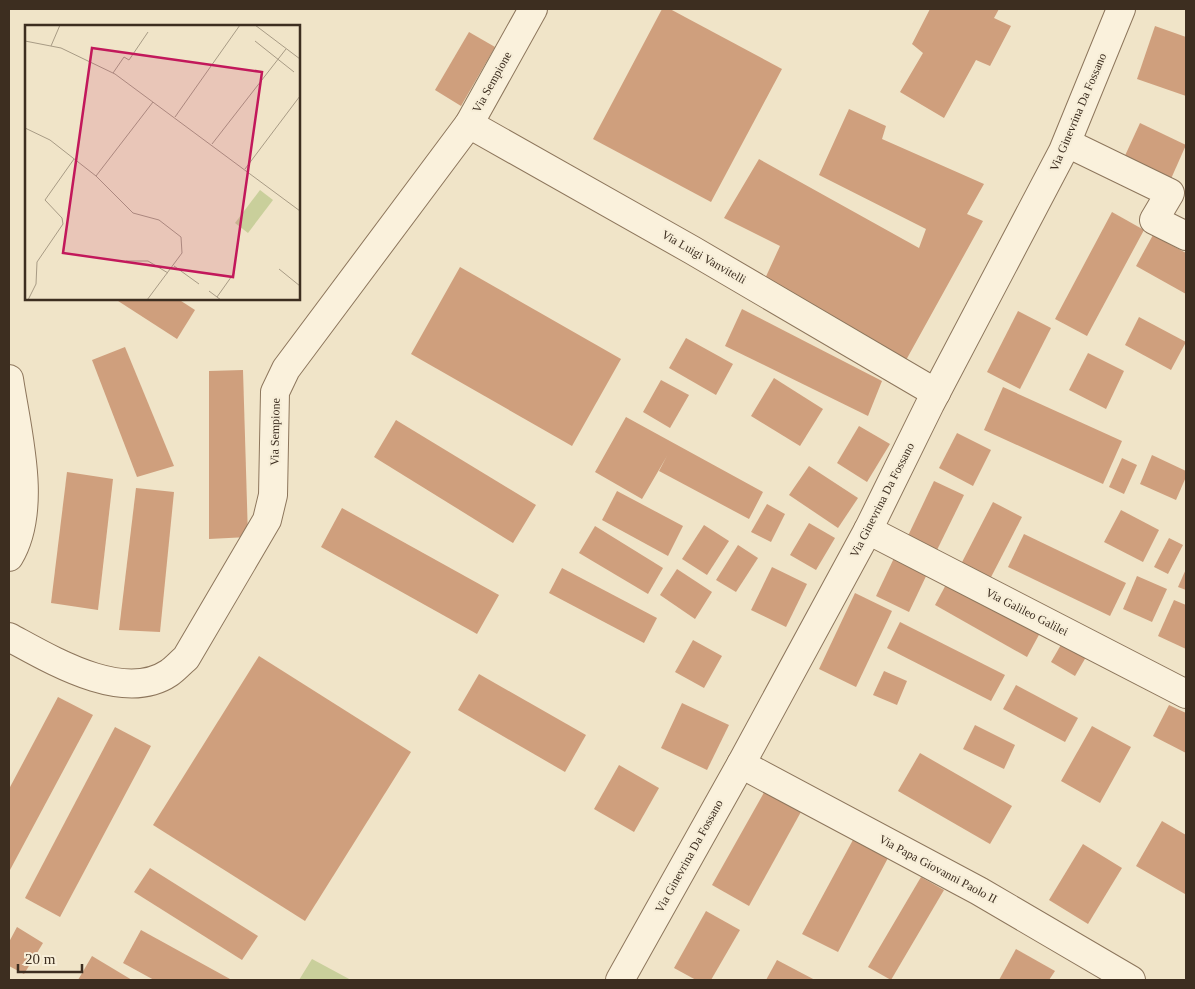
<svg xmlns="http://www.w3.org/2000/svg" width="1195" height="989" font-family="'Times New Roman',serif">
<style>
.green{fill:#c9cf9b}
.building{fill:#cf9f7d}
.lines{fill:none;stroke-linecap:round;stroke-linejoin:round}
.minor-casing{stroke:#8d765c;stroke-width:30}
.minor{stroke:#faf1dc;stroke-width:28}
.labels{text-anchor:middle;dominant-baseline:central;stroke-width:4.5;stroke-linejoin:round;paint-order:stroke}
.street-label{font-size:12px;fill:#3d2e20;stroke:#f7eed8}
.inset-road{fill:none;stroke:#a89b85;stroke-width:1}
.view{fill:#c2185b;fill-opacity:0.15;stroke:#c2185b;stroke-width:2.5}
.inset-edge{fill:none;stroke:#3d2e20;stroke-width:2.5}
</style>
<rect width="100%" height="100%" fill="#f0e4c8"/>
<path class="green" d="M312,959l39,21h-52z"/>
<g class="building">
<path d="M662,9h8l112,60 -71,133 -118,-63z"/>
<path d="M930,9h69l-5,9 17,8 -21,40 -14,-6 -32,58 -44,-26 23,-39 -11,-9z"/>
<path d="M1155,26l31,11v59l-49,-17z"/>
<path d="M469,32l26,15 -34,59 -26,-16z"/>
<path d="M849,109l37,17 -4,13 102,45 -17,30 16,7 -78,141 -142,-79 17,-37 -56,-28 35,-59 160,89 7,-19 -107,-54z"/>
<path d="M1140,123l46,22 -16,36 -47,-21z"/>
<path d="M1112,212l32,18 -57,106 -32,-17z"/>
<path d="M1153,235l33,18v41l-50,-28z"/>
<path d="M460,267l161,92 -49,87 -161,-92z"/>
<path d="M115,299h63l17,11 -18,29z"/>
<path d="M742,309l140,72 -14,35 -143,-70z"/>
<path d="M1018,311l33,17 -31,61 -33,-17z"/>
<path d="M1139,317l47,25 -15,28 -46,-25z"/>
<path d="M686,338l47,26 -17,31 -47,-27z"/>
<path d="M125,347l49,119 -37,11 -45,-117z"/>
<path d="M1088,353l36,18 -18,38 -37,-19z"/>
<path d="M243,370l5,167 -39,2v-168z"/>
<path d="M774,378l49,31 -23,37 -49,-30z"/>
<path d="M661,380l28,15 -19,33 -27,-16z"/>
<path d="M1003,387l119,54 -19,43 -119,-54z"/>
<path d="M626,417l137,75 -14,27 -90,-48 8,-15 -25,43 -47,-27z"/>
<path d="M396,420l140,85 -23,38 -139,-86z"/>
<path d="M859,426l31,18 -23,38 -30,-19z"/>
<path d="M957,433l34,17 -18,36 -34,-18z"/>
<path d="M1152,455l34,16v6l-10,23 -36,-16z"/>
<path d="M1122,458l15,7 -13,29 -15,-7z"/>
<path d="M809,466l49,32 -20,30 -49,-33z"/>
<path d="M67,472l46,7 -15,131 -47,-7z"/>
<path d="M934,481l30,14 -29,59 -29,-14z"/>
<path d="M136,488l38,4 -14,140 -41,-2z"/>
<path d="M617,491l66,35 -15,30 -66,-36z"/>
<path d="M993,502l29,15 -34,66 -29,-15z"/>
<path d="M767,504l18,10 -14,28 -20,-10z"/>
<path d="M342,508l157,87 -22,39 -156,-87z"/>
<path d="M1121,510l38,20 -16,32 -39,-20z"/>
<path d="M809,523l26,15 -19,32 -26,-15z"/>
<path d="M704,525l25,16 -22,34 -25,-16z"/>
<path d="M595,526l68,42 -15,26 -69,-41z"/>
<path d="M1024,534l102,49 -16,33 -102,-49z"/>
<path d="M1169,538l14,7 -15,29 -14,-7z"/>
<path d="M738,545l20,13 -22,34 -20,-12z"/>
<path d="M895,556l33,16 -19,40 -33,-16z"/>
<path d="M772,567l35,17 -21,43 -35,-17z"/>
<path d="M562,568l95,50 -13,25 -95,-50z"/>
<path d="M677,569l35,23 -17,27 -35,-24z"/>
<path d="M1186,569v21l-8,-3z"/>
<path d="M1137,576l30,13 -15,33 -29,-13z"/>
<path d="M949,579l92,52 -14,26 -92,-52z"/>
<path d="M855,593l37,18 -36,76 -37,-18z"/>
<path d="M1174,600l12,5v44l-28,-13z"/>
<path d="M900,622l105,53 -14,26 -104,-53z"/>
<path d="M693,640l29,16 -18,32 -29,-16z"/>
<path d="M1062,643l24,14 -11,19 -24,-14z"/>
<path d="M259,656l152,96 -106,169 -152,-96z"/>
<path d="M884,671l23,10 -10,24 -24,-10z"/>
<path d="M479,674l107,61 -21,37 -107,-62z"/>
<path d="M1016,685l62,33 -13,24 -62,-33z"/>
<path d="M58,697l35,18 -83,155 -1,-81z"/>
<path d="M682,703l47,22 -22,45 -46,-22z"/>
<path d="M1169,705l17,8v40l-33,-17z"/>
<path d="M975,725l40,20 -11,24 -41,-20z"/>
<path d="M1092,726l39,21 -31,56 -39,-22z"/>
<path d="M115,727l36,19 -91,171 -35,-19z"/>
<path d="M920,753l92,53 -22,38 -92,-53z"/>
<path d="M619,765l40,23 -25,44 -40,-23z"/>
<path d="M766,789l36,21 -53,96 -37,-21z"/>
<path d="M1162,821l24,14 -1,59 -49,-28z"/>
<path d="M854,838l34,20 -50,94 -36,-18z"/>
<path d="M1083,844l39,24 -34,56 -39,-24z"/>
<path d="M150,868l108,68 -16,24 -108,-68z"/>
<path d="M921,877l23,13 -53,90 -23,-13z"/>
<path d="M706,911l34,19 -29,50h-15l-22,-12z"/>
<path d="M17,927l26,16 -19,31 -15,-8v-24z"/>
<path d="M141,930l89,49v1h-76l-31,-17z"/>
<path d="M1016,949l39,22 -6,9h-50z"/>
<path d="M92,956l40,24h-54z"/>
<path d="M777,960l38,20h-49z"/>
</g>
<g class="lines">
<defs>
<g id="minor">
<path d="M469,124l223,126 244,143"/>
<path d="M1067,143l103,50 -16,27 32,16"/>
<path d="M9,379c8,53 29,130 0,178"/>
<path d="M868,530l318,164"/>
<path d="M9,637c41,22 114,67 160,36 6,-4 11,-10 17,-15l81,-138 6,-25 2,-103 11,-23 183,-245 64,-115"/>
<path d="M741,764l238,127 152,89"/>
<path d="M620,980l121,-216 127,-234 62,-126 133,-253 58,-142"/>
</g>
</defs>
<use href="#minor" class="minor-casing"/>
<use href="#minor" class="minor"/>
</g>
<g class="labels">
<g class="street-label">
<text transform="translate(492 82) rotate(-61)">Via Sempione</text>
<text transform="translate(1078 112) rotate(-67)">Via Ginevrina Da Fossano</text>
<text transform="translate(704 257) rotate(30)">Via Luigi Vanvitelli</text>
<text transform="translate(275 432) rotate(-89)">Via Sempione</text>
<text transform="translate(882 500) rotate(-63)">Via Ginevrina Da Fossano</text>
<text transform="translate(1027 612) rotate(27)">Via Galileo Galilei</text>
<text transform="translate(689 856) rotate(-61)">Via Ginevrina Da Fossano</text>
<text transform="translate(938 869) rotate(28)">Via Papa Giovanni Paolo II</text>
</g>
</g>
<g transform="translate(25 25)">
<rect width="275" height="275" fill="#f0e4c8"/>
<path d="M235,165l13,10 -25,33 -13,-10z" fill="#c9cf9b"/>
<path class="inset-road" d="M230,0l45,34M0,16l36,7 54,26 185,137M230,16l39,31M26,21l9,-21M88,48l11,-16 5,3 19,-28M150,92l65,-92M0,103l25,12 46,36 37,37 26,7 22,17 1,16 -35,47M187,119l74,-95M220,144l55,-73M71,151l57,-74M101,236h22l20,12M149,241l25,18M254,244l21,17M184,266l12,9M192,272l17,-24M3,275l8,-16 1,-22 26,-38 -1,-6 -17,-18 29,-41"/>
<path class="view" d="M67,23l170,24 -29,205 -170,-24z"/>
<rect width="275" height="275" class="inset-edge"/>
</g>
<rect width="1195" height="989" fill="none" stroke="#3d2e20" stroke-width="20"/>
<path d="M18 964v8h64v-8" fill="none" stroke="#3d2e20" stroke-width="2.5"/>
<text x="25" y="964" font-size="15" fill="#3d2e20" stroke="#f7eed8" stroke-width="4" paint-order="stroke">20 m</text>
</svg>
